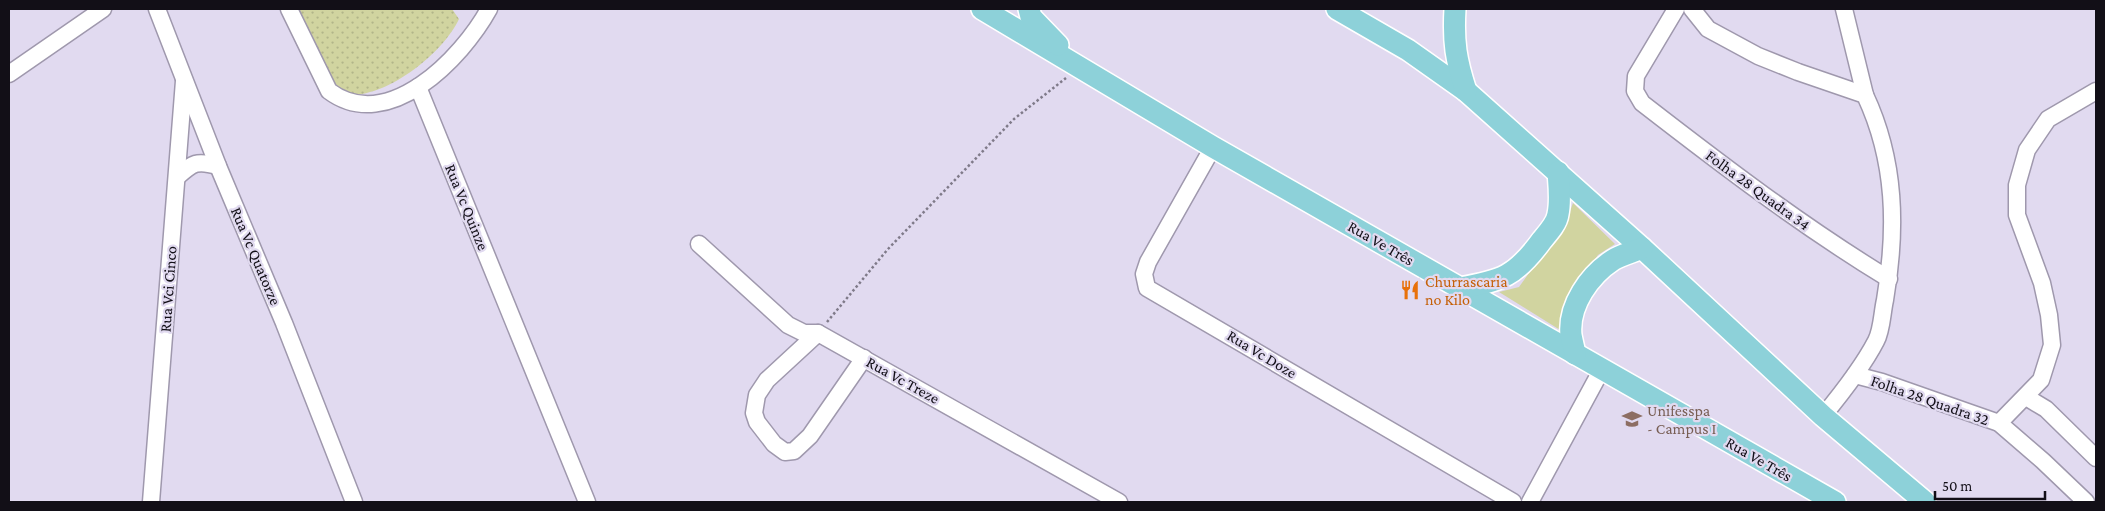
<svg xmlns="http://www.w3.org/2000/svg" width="2105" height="511" font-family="'Crimson Pro',serif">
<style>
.grass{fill:#d1d4a0}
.park{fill:url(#park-dots)}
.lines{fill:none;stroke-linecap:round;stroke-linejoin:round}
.minor-casing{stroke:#9f98ad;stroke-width:19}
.major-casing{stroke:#fff;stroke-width:24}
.path{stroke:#7f7a89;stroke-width:2.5;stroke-dasharray:2.5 2.5;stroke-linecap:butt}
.minor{stroke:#fff;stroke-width:16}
.major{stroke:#8dd1d9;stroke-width:21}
.labels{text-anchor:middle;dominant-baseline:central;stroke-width:4.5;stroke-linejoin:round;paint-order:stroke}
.street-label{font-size:16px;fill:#120f17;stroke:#e1daf0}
.food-label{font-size:16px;fill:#c56008;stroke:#e1daf0;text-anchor:start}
.education-label{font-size:16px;fill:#785e54;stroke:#e1daf0;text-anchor:start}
</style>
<defs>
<pattern id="park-dots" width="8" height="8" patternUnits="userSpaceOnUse" patternTransform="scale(1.25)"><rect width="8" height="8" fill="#d1d4a0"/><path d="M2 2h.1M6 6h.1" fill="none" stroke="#b2b589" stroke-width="1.8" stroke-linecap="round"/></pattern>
</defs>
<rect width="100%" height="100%" fill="#e1daf0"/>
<path class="grass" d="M1573,203l42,41 -17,11 -34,51 1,27 -66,-41 20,-5 48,-67z"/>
<path class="park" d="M295,9h157l7,10c-16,34 -69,76 -108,76 -5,0 -10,-3 -14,-4z"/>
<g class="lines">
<defs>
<g id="minor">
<path d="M157,9l61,157 66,157 70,179"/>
<path d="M289,9l40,82c59,44 133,-33 160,-82"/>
<path d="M1676,9l-40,67 -1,15 7,12c80,62 160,123 247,176"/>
<path d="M1692,9l16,20 50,27 40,16 67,23c31,66 32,134 20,205 -3,13 -3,30 -9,41 -14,27 -34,52 -53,75"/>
<path d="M1844,9l21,86"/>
<path d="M9,74l94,-65"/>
<path d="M418,87l169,415"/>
<path d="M1213,147l-65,115 -4,12 3,14 366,214"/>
<path d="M177,177c16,-14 19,-17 41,-11"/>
<path d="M699,244l89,81 16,8h14l301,169"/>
<path d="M818,333l-51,47 -10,15 -3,18 3,9 17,22 11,8 9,-1 16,-15 54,-78"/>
<path d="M1855,375l27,7 117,41 44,38 43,41"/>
<path d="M2026,397l20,12 50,49"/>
<path d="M1999,423l42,-43 11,-35 -3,-30 -7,-32 -25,-68v-30l10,-35 21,-31 48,-28"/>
<path d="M151,502l33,-421"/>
<path d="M1530,502l72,-133"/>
</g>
<g id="major">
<path d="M982,9l231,138 622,355"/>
<path d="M1029,9l2,8 27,28"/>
<path d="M1337,9l71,41 58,41 176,157 181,168 102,86"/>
<path d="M1455,9c-2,33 1,51 11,82"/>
<path d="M1459,288c43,-7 57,-12 83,-48 6,-7 15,-17 16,-26 3,-14 1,-28 0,-42"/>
<path d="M1575,354c-1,-6 -3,-13 -4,-19 -3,-30 19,-60 42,-75 8,-5 20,-8 29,-12"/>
</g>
</defs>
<use href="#minor" class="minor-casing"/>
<use href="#major" class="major-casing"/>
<path class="path" d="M827,322l61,-73 126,-130 52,-41"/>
<use href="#minor" class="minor"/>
<use href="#major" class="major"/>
</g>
<defs>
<symbol id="restaurant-bare" viewBox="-9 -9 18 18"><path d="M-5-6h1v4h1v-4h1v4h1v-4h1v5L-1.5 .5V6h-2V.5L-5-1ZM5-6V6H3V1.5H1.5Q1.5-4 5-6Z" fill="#e8710a" stroke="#e1daf0" stroke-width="2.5" paint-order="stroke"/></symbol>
<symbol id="university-bare" viewBox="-9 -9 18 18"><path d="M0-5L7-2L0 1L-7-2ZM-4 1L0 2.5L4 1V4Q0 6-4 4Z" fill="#8d6e63" stroke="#e1daf0" stroke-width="2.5" paint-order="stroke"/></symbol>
</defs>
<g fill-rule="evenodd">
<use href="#restaurant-bare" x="1396" y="276" width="28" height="28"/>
<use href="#university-bare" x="1618" y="405" width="28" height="28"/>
</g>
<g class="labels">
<g class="street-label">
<text transform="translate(1758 190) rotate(36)">Folha 28 Quadra 34</text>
<text transform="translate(467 207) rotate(68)">Rua Vc Quinze</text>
<text transform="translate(1381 243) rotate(30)">Rua Ve Três</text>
<text transform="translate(256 256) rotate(67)">Rua Vc Quatorze</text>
<text transform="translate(168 289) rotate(-86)">Rua Vci Cinco</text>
<text transform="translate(1262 354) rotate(31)">Rua Vc Doze</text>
<text transform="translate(903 380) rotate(29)">Rua Vc Treze</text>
<text transform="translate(1930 400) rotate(19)">Folha 28 Quadra 32</text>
<text transform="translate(1759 459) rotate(30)">Rua Ve Três</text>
</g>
<g class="food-label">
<text x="1425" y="281">Churrascaria<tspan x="1425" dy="18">no Kilo</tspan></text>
</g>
<g class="education-label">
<text x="1647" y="410">Unifesspa<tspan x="1647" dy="18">- Campus I</tspan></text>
</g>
</g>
<rect width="2105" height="511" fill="none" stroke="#120f17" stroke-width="20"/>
<path d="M1935 491v8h110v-8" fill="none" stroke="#120f17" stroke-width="2.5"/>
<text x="1942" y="491" font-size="15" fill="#120f17" stroke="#e1daf0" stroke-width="4" paint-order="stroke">50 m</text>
</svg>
